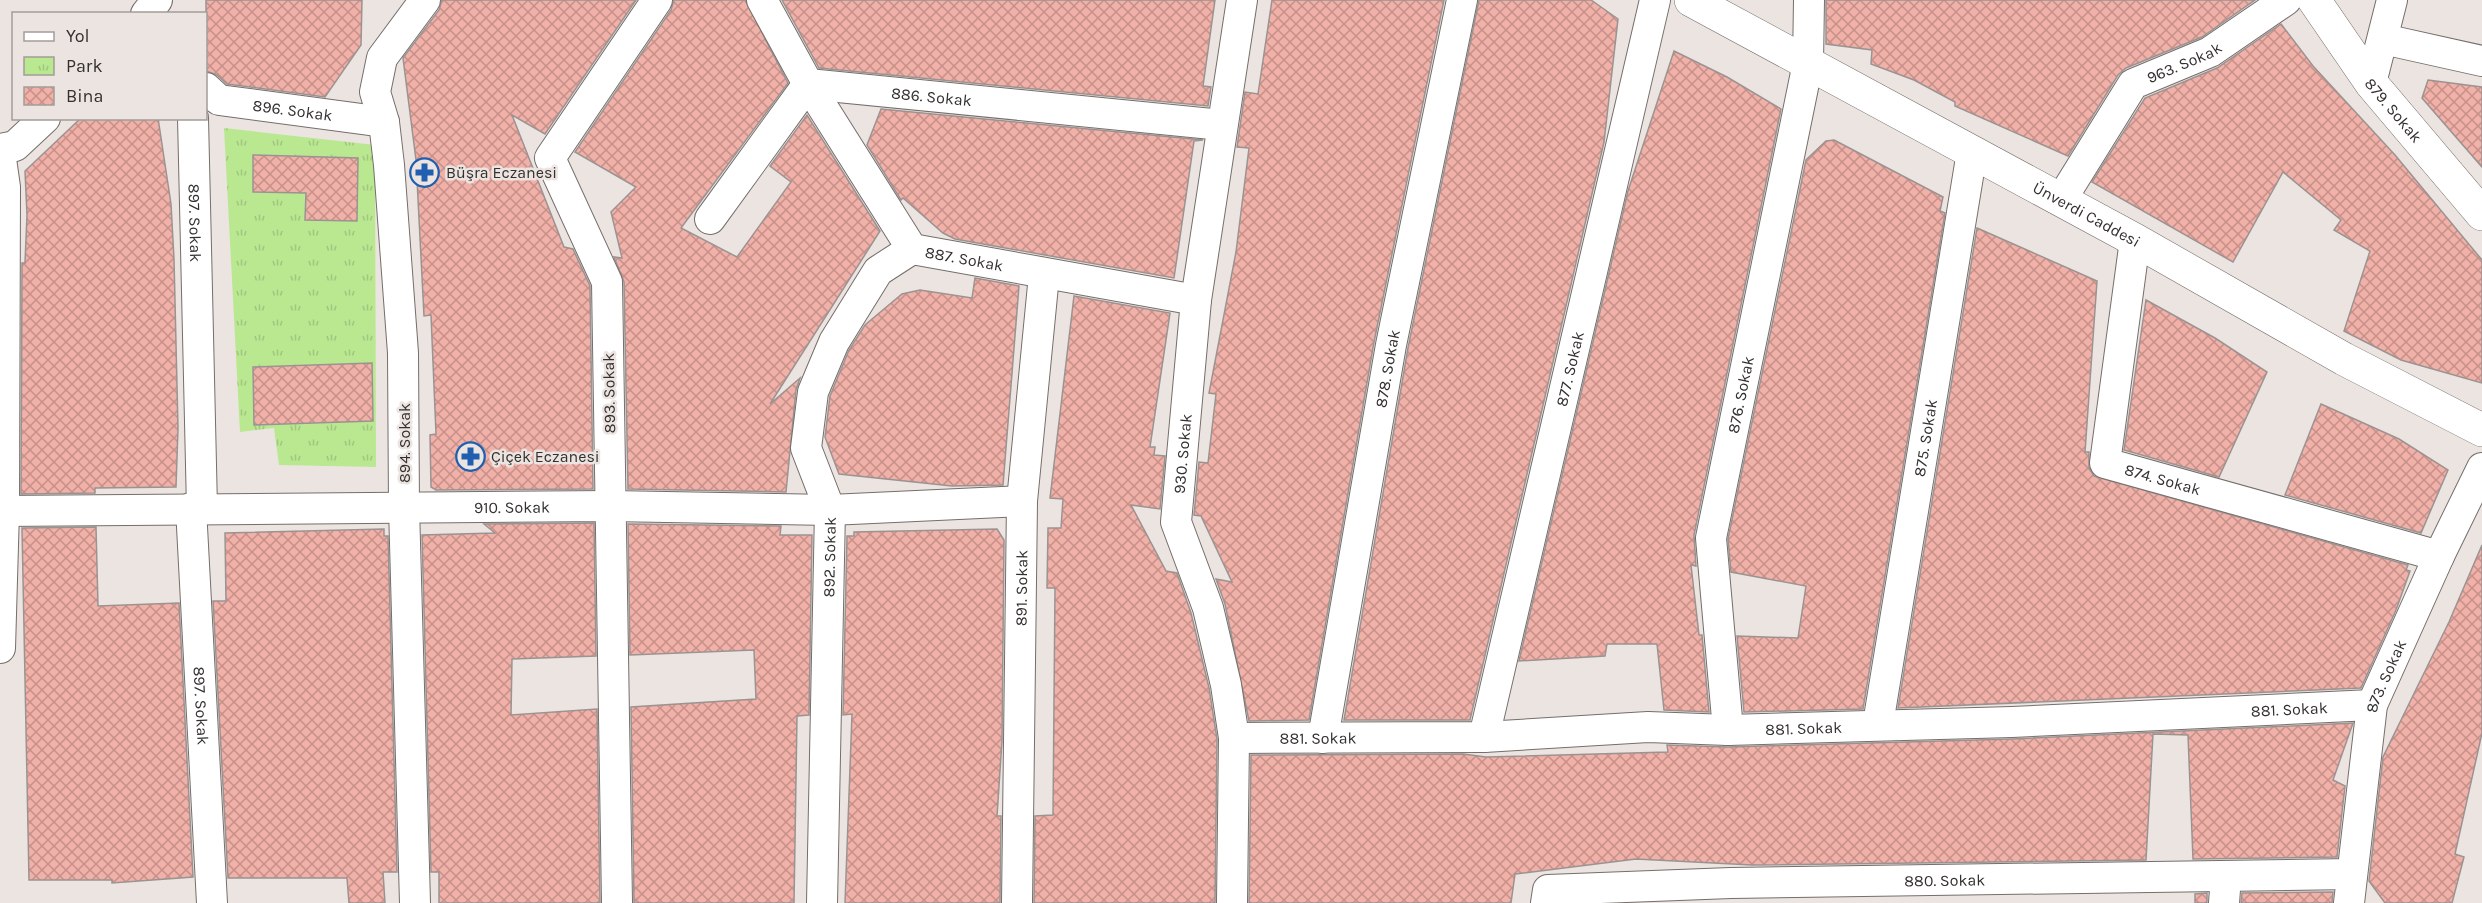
<svg xmlns="http://www.w3.org/2000/svg" width="2482" height="903" font-family="Karla,sans-serif">
<style>
.park{fill:url(#park-tufts)}
.building{fill:url(#building-cross-hatch);stroke:#9b9392;stroke-width:1.5}
.lines{fill:none;stroke-linecap:round;stroke-linejoin:round}
.street-casing{stroke:#756e6b;stroke-width:32}
.secondary-casing{stroke:#756e6b;stroke-width:34}
.street{stroke:#fff;stroke-width:30}
.secondary{stroke:#fff;stroke-width:33}
.labels{text-anchor:middle;dominant-baseline:central;stroke-width:5;stroke-linejoin:round;paint-order:stroke}
.street-label{font-size:16px;fill:#33302f;stroke:#ece4e0}
.poi-label{font-size:16px;fill:#33302f;stroke:#ece4e0;text-anchor:start}
</style>
<defs>
<pattern id="park-tufts" width="24" height="20" patternUnits="userSpaceOnUse" patternTransform="scale(1.5)"><rect width="24" height="20" fill="#b9e891"/><path d="M3 7l-1-3M5 7V3M7 7l1-3M15 17l-1-3M17 17v-4M19 17l1-3" fill="none" stroke="#a0c77d"/></pattern>
<pattern id="building-cross-hatch" width="8" height="8" patternUnits="userSpaceOnUse" patternTransform="scale(1.5)"><rect width="8" height="8" fill="#f2b1a8"/><path d="M0 0l8 8M0 8l8-8" fill="none" stroke="#c59089"/></pattern>
</defs>
<rect width="100%" height="100%" fill="#ece4e0"/>
<path class="park" d="M224,128l151,17 1,322 -97,-2 -5,-37 -34,4z"/>
<g class="building">
<path d="M206,0h156l-1,45 -36,52 -98,-13 -10,-9 -11,-4z"/>
<path d="M442,0h194l-91,134 -33,-19 52,132 9,2 17,37 3,203 -157,1 -5,-3 -1,-52 6,-1 -5,-119 -7,1 -8,-156 -13,-102 36,-48z"/>
<path d="M674,0h71l43,83 -107,145 56,29 54,-75 -21,-16 37,-51 73,116 -110,173 30,-26 -4,12 -10,102 -158,-3 -4,-207 -10,-25 8,1 -11,-46 25,-25 -61,-35 96,-142z"/>
<path d="M782,0h433l-12,86 8,1 -3,19 -389,-38z"/>
<path d="M1272,0h172l-70,342 -65,378 -60,1 -24,-117 -9,-25 16,3 -31,-66 -7,-1 5,-53 9,1 8,-69 -7,-1 27,-141 13,-104 -12,-1 8,-55 13,2z"/>
<path d="M1479,0h112l27,19 -14,123 -134,578h-126l64,-372z"/>
<path d="M1826,0h429l-53,37 -76,31 -8,7 -50,81 -113,-50v-4l-41,-22 -43,-16 1,-14 -46,-6z"/>
<path d="M2281,24l32,42 82,89 87,105v123l-81,-23 -57,-29 26,-80 -36,-21 7,-10 -58,-48 -50,90 -141,-80 53,-84 72,-30z"/>
<path d="M1674,51l53,26 54,32 -87,426 2,31 -5,-1 8,70h3l7,77 -45,-2 -7,-66h-50l-2,12 -86,5 109,-470z"/>
<path d="M2428,80l54,7v80l-60,-69z"/>
<path d="M881,109l322,31 -9,1 -20,137 -219,-39 -12,-6 -40,-35 -2,2 -34,-55z"/>
<path d="M81,118h77l13,86 3,55 4,169 -2,59 -81,1v5l-74,1 1,-231h3l2,-48 -2,-44z"/>
<path d="M1834,140l109,57 -3,14 5,2 -82,496 -119,3 -7,-76 61,2 8,-52 -75,-14 -3,-33 78,-379 20,-19z"/>
<path d="M253,155l105,3 -1,63 -52,-1 1,-27 -53,-1z"/>
<path d="M1977,228l120,53 -12,171h4v16l5,8 314,89 -2,5 4,1 -14,39 -35,78 -463,20z"/>
<path d="M975,278l44,8 -16,199 -51,1 -113,-12 -14,-37 5,-41 19,-46 16,-25 37,-31 18,-4 52,8z"/>
<path d="M1074,296l96,17 -20,134h5l-1,8 11,1 -5,53 -29,-4 35,66 11,2 14,40 18,75 8,51 -2,164h-181l1,-87 18,-1 2,-227h-8l1,-60h13l2,-29 -13,-1z"/>
<path d="M2146,300l69,38 52,34 -48,105 -95,-27z"/>
<path d="M372,363l1,58 -119,4 -1,-58z"/>
<path d="M2321,404l78,35 49,31 -27,63 -136,-38z"/>
<path d="M594,523l2,133 -84,3 -1,56 86,-6 3,194h-161v-31h-8l-9,-337 73,-2 -11,-9z"/>
<path d="M628,524l153,2 -1,9h32l-3,180 -12,1 -3,187h-160l-3,-196 125,-8 -2,-49 -124,5z"/>
<path d="M96,527l2,79 81,-3 14,274 -81,6v-3h-83l-7,-352z"/>
<path d="M384,529v7h4l9,336h-14l2,31h-36l-2,-25h-119l-15,-277h13l-1,-68z"/>
<path d="M997,529l7,11 -2,201 -5,75h4l-1,87h-155l7,-189 -9,1 4,-179h7v-4z"/>
<path d="M2482,545v188l-27,121 9,3 -12,46h-67l-16,-22 14,-124 66,-135z"/>
<path d="M2353,723l-20,57 12,6 -8,71 -144,2 -5,-124 -35,-1 -7,126 -394,5 -116,-6 -121,15 -4,29h-262l2,-148 212,-1 23,3 182,-5 -1,-7 61,2 285,-8z"/>
<path d="M2333,892l-1,11h-91l1,-10z"/>
<path d="M2207,893v10h-12v-9z"/>
</g>
<g class="lines">
<defs>
<g id="street">
<path id="s1" d="M762,0l46,84 104,165 284,51"/>
<path d="M146,14l11,-14"/>
<path d="M2383,39l99,22"/>
<path d="M2371,83l21,-83"/>
<path id="s2" d="M206,88l13,12 165,22"/>
<path id="s3" d="M193,118l9,390"/>
<path d="M0,149l15,-3 30,-28"/>
<path d="M0,152l5,35 -1,324 -4,137"/>
<path id="s4" d="M2061,200l72,-116 77,-32 76,-52"/>
<path id="s5" d="M710,219l98,-135 414,41"/>
<path id="s6" d="M2135,240l-30,223 334,93"/>
<path id="s7" d="M191,508l21,395"/>
<path id="s8" d="M0,511l610,-5 220,4 192,-9"/>
<path id="s9" d="M1878,724l94,-572"/>
<path id="s10" d="M1728,730l-17,-192 97,-475 1,-63"/>
<path id="s11" d="M1484,737l171,-737"/>
<path id="s12" d="M1234,738l250,-1 164,-10 80,3 284,-8 360,-17"/>
<path id="s13" d="M1323,738l68,-393 71,-345"/>
<path d="M415,903l-11,-396 -1,-154 -14,-188 -5,-43 -9,-30 7,-34 43,-58"/>
<path d="M617,903l-10,-621 -57,-124 107,-158"/>
<path id="s14" d="M822,903l8,-393 -24,-62 7,-56 21,-50 44,-71 34,-22"/>
<path id="s15" d="M1017,903l5,-402 22,-226"/>
<path id="s16" d="M1232,903l2,-165 -8,-53 -18,-77 -32,-86 20,-222 46,-300"/>
<path id="s17" d="M1546,903l2,-13 183,-7 621,-9"/>
<path d="M2224,903l2,-27"/>
<path id="s18" d="M2349,903l23,-198 67,-149 43,-88"/>
</g>
<g id="secondary">
<path id="s19" d="M1691,0l444,240 209,119 138,71"/>
<path id="s20" d="M2314,0l57,83 111,131"/>
</g>
</defs>
<use href="#street" class="street-casing"/>
<use href="#secondary" class="secondary-casing"/>
<use href="#street" class="street"/>
<use href="#secondary" class="secondary"/>
</g>
<defs>
<symbol id="pharmacy-ring" viewBox="-11 -11 22 22"><circle r="9.5" fill="#ece4e0" stroke="#205fb0" stroke-width="1.5"/><path d="M-2-6h4v4h4v4h-4v4h-4v-4h-4v-4h4Z" fill="#205fb0"/></symbol>
</defs>
<g fill-rule="evenodd">
<use href="#pharmacy-ring" x="408" y="156" width="33" height="33"/>
<use href="#pharmacy-ring" x="454" y="440" width="33" height="33"/>
</g>
<g class="labels">
<g class="street-label">
<text stroke="none"><textPath href="#s4" startOffset="192">963. Sokak</textPath></text>
<text stroke="none"><textPath href="#s5" startOffset="291">886. Sokak</textPath></text>
<text stroke="none"><textPath href="#s2" startOffset="92">896. Sokak</textPath></text>
<text stroke="none"><textPath href="#s20" startOffset="136">879. Sokak</textPath></text>
<text stroke="none"><textPath href="#s19" startOffset="450">Ünverdi Caddesi</textPath></text>
<text stroke="none"><textPath href="#s3" startOffset="105">897. Sokak</textPath></text>
<text stroke="none"><textPath href="#s1" startOffset="344">887. Sokak</textPath></text>
<text stroke="none"><textPath href="#s13" startOffset="375">878. Sokak</textPath></text>
<text stroke="none"><textPath href="#s11" startOffset="378">877. Sokak</textPath></text>
<text transform="translate(609 393) rotate(-91)">893. Sokak</text>
<text stroke="none"><textPath href="#s10" startOffset="339">876. Sokak</textPath></text>
<text stroke="none"><textPath href="#s9" startOffset="290">875. Sokak</textPath></text>
<text transform="translate(404 443) rotate(-90)">894. Sokak</text>
<text stroke="none"><textPath href="#s16" startOffset="458">930. Sokak</textPath></text>
<text stroke="none"><textPath href="#s6" startOffset="285">874. Sokak</textPath></text>
<text stroke="none"><textPath href="#s8" startOffset="512">910. Sokak</textPath></text>
<text stroke="none"><textPath href="#s14" startOffset="346">892. Sokak</textPath></text>
<text stroke="none"><textPath href="#s15" startOffset="315">891. Sokak</textPath></text>
<text stroke="none"><textPath href="#s18" startOffset="231">873. Sokak</textPath></text>
<text stroke="none"><textPath href="#s7" startOffset="198">897. Sokak</textPath></text>
<text stroke="none"><textPath href="#s12" startOffset="1056">881. Sokak</textPath></text>
<text stroke="none"><textPath href="#s12" startOffset="570">881. Sokak</textPath></text>
<text stroke="none"><textPath href="#s12" startOffset="84">881. Sokak</textPath></text>
<text stroke="none"><textPath href="#s17" startOffset="410">880. Sokak</textPath></text>
</g>
<g class="poi-label">
<text x="446" y="172">Büşra Eczanesi</text>
<text x="491" y="456">Çiçek Eczanesi</text>
</g>
</g>
<rect x="12" y="12" width="195" height="108" fill="#ece4e0" stroke="#a29c99" stroke-width="1.5"/>
<rect x="24" y="32" width="30" height="9" fill="#ffffff" stroke="#a29c99" stroke-width="1.5"/>
<text x="66" y="42" font-size="18" fill="#33302f">Yol</text>
<rect x="24" y="57" width="30" height="18" fill="url(#park-tufts)" stroke="#a29c99" stroke-width="1.5"/>
<text x="66" y="72" font-size="18" fill="#33302f">Park</text>
<rect x="24" y="87" width="30" height="18" fill="url(#building-cross-hatch)" stroke="#a29c99" stroke-width="1.5"/>
<text x="66" y="102" font-size="18" fill="#33302f">Bina</text>
</svg>
